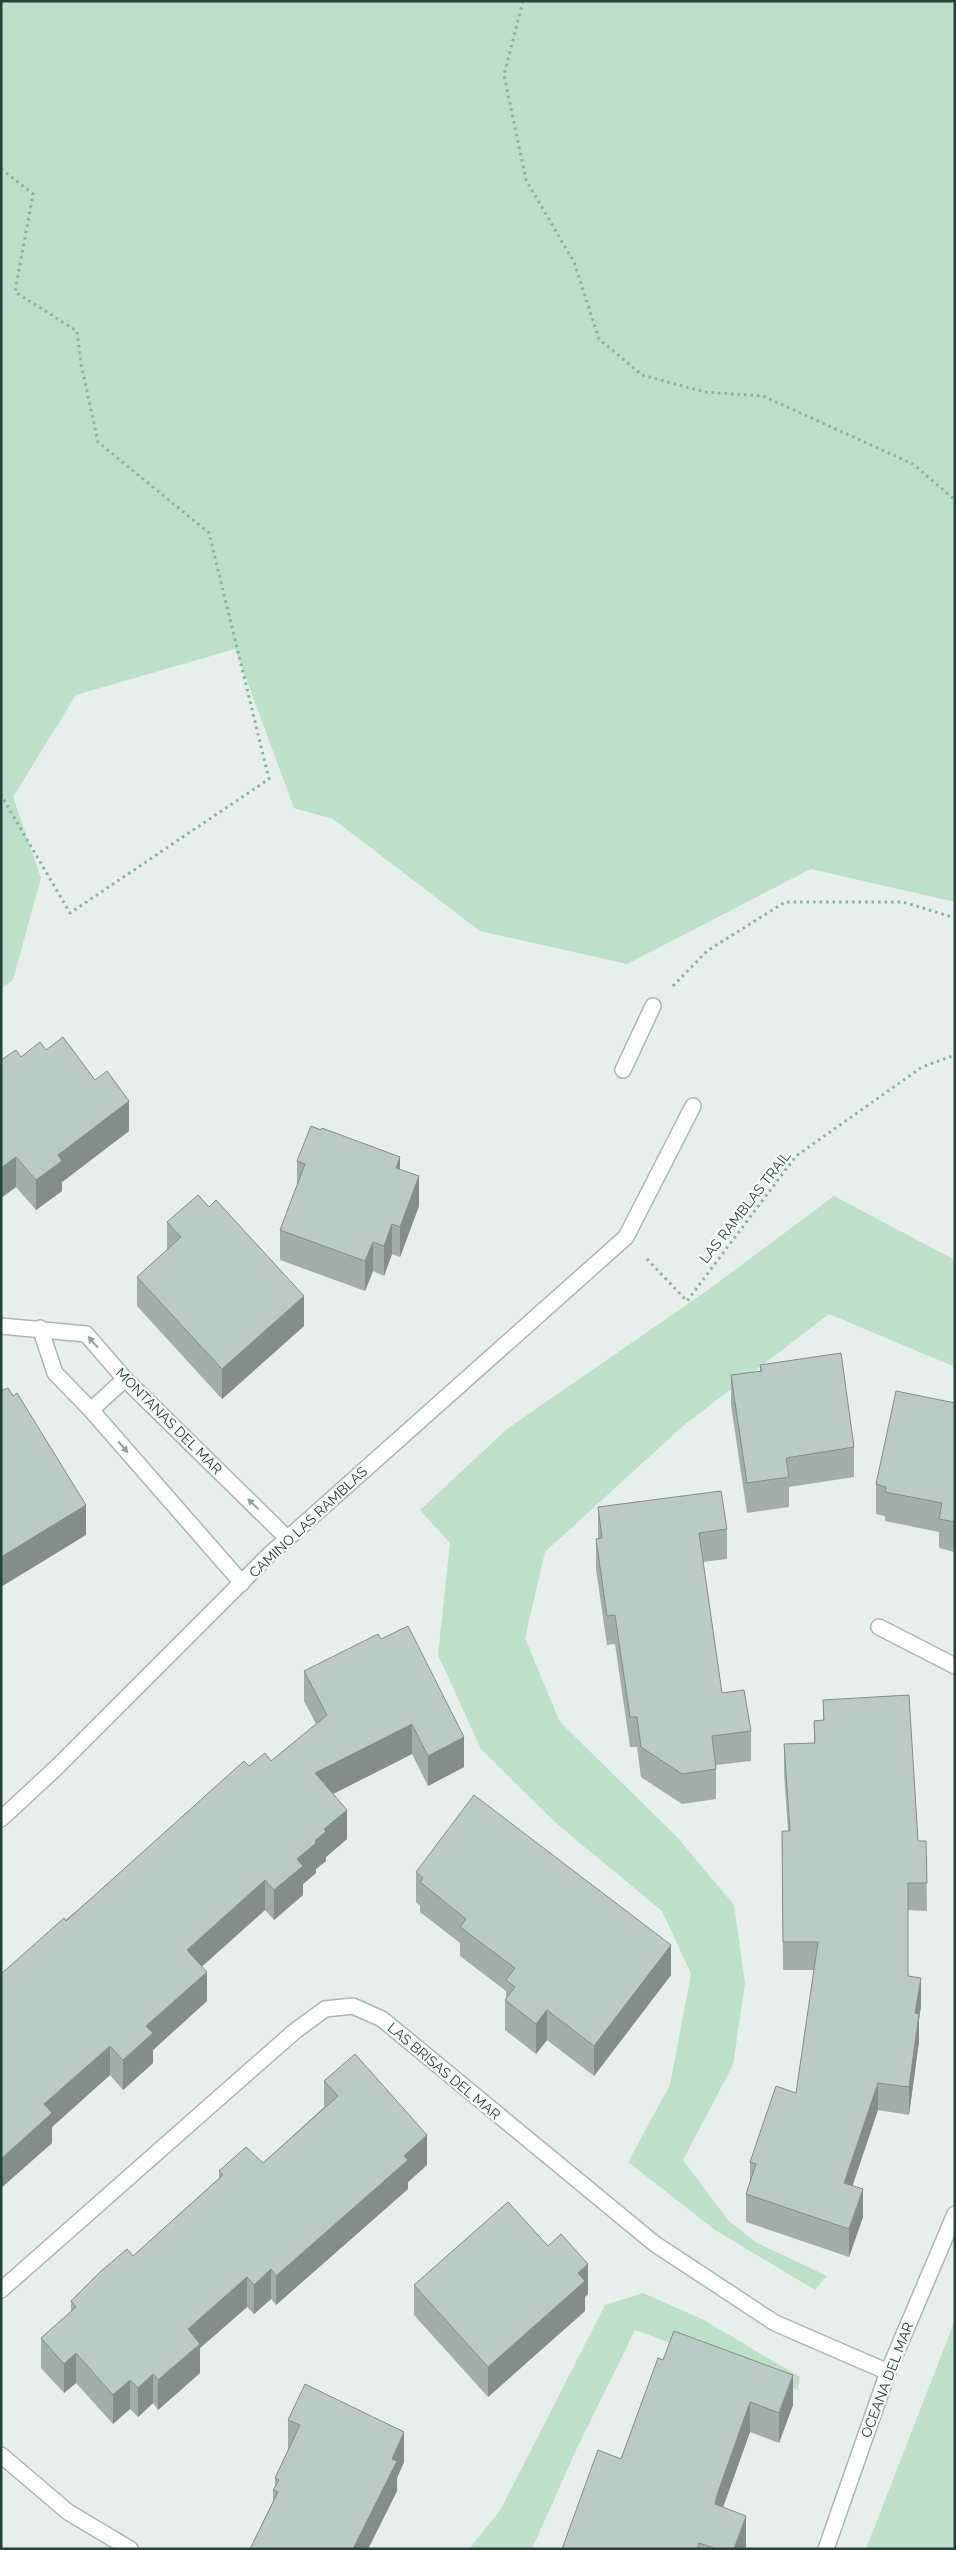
<svg xmlns="http://www.w3.org/2000/svg" width="956" height="2550" font-family="Raleway,sans-serif">
<style>
.green{fill:#bfe0c8}
.lines{fill:none;stroke-linecap:round;stroke-linejoin:round}
.minor-casing{stroke:#a8b8b2;stroke-width:18}
.path{stroke:#86b3a5;stroke-width:3;stroke-dasharray:2.5 4;stroke-linecap:butt}
.minor{stroke:#fff;stroke-width:15}
.wall{fill:#a1aea9}
.shaded-wall{fill:#838d89}
.building{fill:#bbcac4;stroke:#838d89}
.oneway{fill:#92a09c}
.labels{text-anchor:middle;dominant-baseline:central;stroke-width:4.5;stroke-linejoin:round;paint-order:stroke}
.street-label{font-size:14px;fill:#24423a;stroke:#f7fbf9}
</style>
<rect width="100%" height="100%" fill="#e6efeb"/>
<g class="green">
<path d="M1,1h954v901l-144,-33 -184,95 -147,-33 -147,-112 -39,-11 -59,-159 -159,46 -63,102 28,81 -28,102 -12,9z"/>
<path d="M834,1196l121,64v107l-126,-53 -146,112 -138,126 -20,86 35,84 117,115 57,68 11,78 -12,82 -50,95 45,60 29,23 70,33 -12,14 -100,-60 -87,-68 42,-77 21,-111 -29,-63 -104,-86 -77,-76 -43,-94 12,-112 -30,-33 87,-81 201,-139z"/>
<path d="M643,2293l61,27 96,57 -2,13 -163,-60 -58,118 -45,101h-63l32,-40 104,-204z"/>
<path d="M955,2320v229h-89z"/>
</g>
<g class="lines">
<defs>
<g id="minor">
<path d="M623,1070l30,-64"/>
<path d="M1,1326l85,8 39,45 162,159"/>
<path d="M40,1328l15,45 36,37 151,173"/>
<path d="M91,1410l34,-31"/>
<path d="M879,1627l76,39"/>
<path d="M1,1819l56,-52 212,-212 357,-318 67,-131"/>
<path d="M1,2290l294,-259 30,-22 28,-3 29,13 273,225 120,79 113,49"/>
<path d="M1,2455l67,57 62,37"/>
<path d="M826,2549l62,-177 67,-158"/>
</g>
</defs>
<use href="#minor" class="minor-casing"/>
<g class="path">
<path d="M523,1l-19,74 22,105 48,82 25,77 43,36 63,17 58,4 150,68 42,36"/>
<path d="M1,169l32,25 -18,98 62,39 4,33 17,78 111,91 60,246 -199,134 -69,-118"/>
<path d="M673,986l34,-35 78,-49h118l52,16"/>
<path d="M647,1259l40,42 109,-145 126,-89 33,-12"/>
</g>
<use href="#minor" class="minor"/>
</g>
<g class="wall">
<path d="M46,1050l83,81 -67,51v9l-26,19 -20,-23 -15,11v-138l20,-3z"/>
<path d="M297,1161l103,8 19,37 -19,51 -8,-3 -8,22 -11,-5 -8,20 -85,-31v-30l17,-45z"/>
<path d="M167,1222l137,104 -82,73 -85,-93v-29l30,-27z"/>
<path d="M760,1365l94,82v30l-65,10v20l-42,6 -16,-108v-30l29,-4z"/>
<path d="M955,1403v149l-16,-4v-16l-54,-11v-5l-9,-2v-30z"/>
<path d="M598,1507l129,22v30l-24,3 19,131 29,38v30l-35,4v34l-34,5 -41,-27 -4,-30h-7l-15,-103 -8,1 -11,-76v-30l2,-1z"/>
<path d="M378,1634l86,133 -36,19 -16,-32 -79,40 14,45 -21,18v4l-10,8v4l-13,11v11l-29,25 -9,-10 -63,56 5,35 -54,49v13l-30,27 -13,-15 -58,52v16l-51,45v-214l248,-208 22,-5 45,-37 -12,-23v-30z"/>
<path d="M823,1700l95,141h8l1,70 -19,-1v66l13,30 -2,13v22l-10,74 -31,-5 -26,76 11,31 -14,40 -103,-35v-28l4,-11v-21l46,-69 18,-123h-31l-1,-139h6l-4,-59v-28l30,-1v-22l9,-1z"/>
<path d="M416,1872l255,103 -77,101 -47,-36 -11,14 -31,-24v-30l1,-1v-8l-46,-35v-13l-40,-31v-6l-4,-4z"/>
<path d="M324,2081l103,84 -19,17v7l-132,116 -5,-6 -17,15 -7,-7 -47,41v25l-42,37 -5,-7 -15,14 -8,-8 -17,15 -37,-41 -12,10 -23,-25v-30l30,-26v-11l62,-45 86,-78v-7l44,-8 61,-56z"/>
<path d="M414,2285l174,9 -3,3v14l-97,86 -74,-82z"/>
<path d="M658,2358l135,47 -14,38 -29,-11 -27,75 23,39 -1,3h-183l59,-90z"/>
<path d="M288,2420l116,42 -7,16v13l-29,58h-118l23,-48v-11l2,-3v-9l13,-28z"/>
</g>
<g class="shaded-wall">
<path d="M129,1101v30l-67,51v9l-26,19v-30l22,-25z"/>
<path d="M16,1157v30l-15,11v-30z"/>
<path d="M400,1157v30l-4,-19z"/>
<path d="M419,1176v30l-19,51v-30z"/>
<path d="M392,1224v30l-8,22v-30z"/>
<path d="M373,1242v29l-8,20v-30z"/>
<path d="M304,1296v30l-82,73v-30z"/>
<path d="M86,1505v30l-85,52v-30z"/>
<path d="M412,1724v30l-97,49v-30z"/>
<path d="M464,1737v30l-36,19v-30z"/>
<path d="M347,1810v29l-21,18v4l-10,8v4l-13,11v11l-29,25v-30l23,-31 18,-18 9,-12z"/>
<path d="M265,1880v30l-78,70v-30z"/>
<path d="M671,1945v30l-77,101v-30z"/>
<path d="M207,1972v29l-54,49v13l-30,27v-30l23,-34z"/>
<path d="M921,1978v28l-2,13v22l-10,74v-28l6,-74z"/>
<path d="M547,2010v30l-11,14v-30z"/>
<path d="M110,2046v29l-58,52v16l-51,45v-29l43,-55z"/>
<path d="M878,2083v27l-34,101v-28z"/>
<path d="M427,2135v30l-19,17v7l-132,116v-29l128,-120z"/>
<path d="M863,2189v28l-14,40v-28z"/>
<path d="M588,2264v30l-3,3v14l-97,86v-30l90,-94z"/>
<path d="M271,2269v30l-17,15v-29z"/>
<path d="M247,2277v30l-47,41v25l-42,37v-30l30,-51z"/>
<path d="M76,2353v30l-12,10v-29z"/>
<path d="M153,2374v29l-15,14v-29z"/>
<path d="M793,2375v30l-14,38v-30z"/>
<path d="M130,2380v29l-17,15v-29z"/>
<path d="M750,2402v30l-33,92 -2,-20 2,-9z"/>
<path d="M404,2432v30l-7,16v13l-29,58h-15l39,-90z"/>
<path d="M746,2516v30l-1,3h-11z"/>
</g>
<g class="building">
<path d="M63,1037l32,43 12,-9 22,30 -71,54 4,6 -26,19 -20,-23 -15,11v-108l15,-10 5,7 19,-15 6,8z"/>
<path d="M311,1126l10,4 1,-2 78,29 -4,11 23,8 -19,51 -8,-3 -8,22 -11,-4 -8,19 -85,-31 25,-66 -8,-3z"/>
<path d="M198,1195l11,12 7,-7 88,96 -82,73 -85,-92 44,-40 -14,-15z"/>
<path d="M841,1353l13,94 -68,11 3,19 -42,6 -16,-108 31,-4 -2,-6z"/>
<path d="M8,1388l5,8 4,-3 69,112 -85,52v-166z"/>
<path d="M896,1391l59,12v119l-16,-3 3,-16 -57,-11 1,-5 -10,-3z"/>
<path d="M721,1491l6,38 -28,4 23,160 22,-3 7,41 -39,5 4,33 -34,5 -41,-27 -4,-30h-7l-15,-102 -8,1 -11,-77 6,-1 -4,-31z"/>
<path d="M408,1626l56,111 -36,19 -16,-32 -97,49 32,37 -23,19 2,2 -11,10 1,2 -19,16 6,7 -29,24 -9,-10 -78,70 20,22 -61,54 7,7 -30,27 -13,-14 -66,58 8,9 -51,46v-144l1,-1h-1v-40l63,-56 2,3 178,-160 5,5 16,-13 6,8 56,-46 -23,-44 74,-37 3,5z"/>
<path d="M909,1695l9,146h8l1,42h-19v93l13,2 -6,35 4,1 -10,73 -31,-4 -34,100 19,6 -14,40 -103,-35 10,-30 -6,-2 26,-76 20,7 22,-151h-35l-1,-111h8l-6,-87 31,-1 -1,-22 10,-1 -1,-20z"/>
<path d="M474,1795l197,150 -77,101 -47,-36 -11,14 -31,-24 10,-13 -9,-7 9,-12 -55,-41 6,-8 -46,-37 3,-4 -7,-6z"/>
<path d="M355,2054l72,81 -23,21 4,4 -132,116 -5,-7 -17,16 -7,-8 -59,52 12,15 -42,36 -5,-6 -15,14 -8,-8 -17,15 -37,-42 -12,11 -23,-26 35,-31 -5,-6 29,-29 27,-23 6,7 90,-81 -4,-4 27,-24 17,16 75,-67 -14,-15z"/>
<path d="M508,2202l40,44 13,-12 27,30 -10,9 7,8 -97,86 -74,-82z"/>
<path d="M674,2331l119,44 -14,38 -29,-11 -33,93 -2,9 31,12 -12,33h-17l-18,-6 -2,6h-135l36,-99 23,9 37,-101 5,2z"/>
<path d="M305,2384l99,48 -12,27 5,2 -44,88h-103l28,-57 -5,-2 6,-10 -4,-2 25,-53 -12,-5z"/>
</g>
<defs><path id="oneway-solid" d="M-6-.8H1V-3.2L6.5 0L1 3.2V.8H-6Z" transform="scale(1.25)"/></defs>
<g class="oneway">
<use href="#oneway-solid" transform="translate(93 1342) rotate(-131)"/>
<use href="#oneway-solid" transform="translate(123 1447) rotate(49)"/>
<use href="#oneway-solid" transform="translate(253 1504) rotate(-136)"/>
</g>
<g class="labels">
<g class="street-label">
<text transform="translate(745 1207) rotate(-52)">LAS RAMBLAS TRAIL</text>
<text transform="translate(169 1421) rotate(45)">MONTANAS DEL MAR</text>
<text transform="translate(308 1522) rotate(-43)">CAMINO LAS RAMBLAS</text>
<text transform="translate(444 2071) rotate(40)">LAS BRISAS DEL MAR</text>
<text transform="translate(887 2380) rotate(-69)">OCEANA DEL MAR</text>
</g>
</g>
<rect width="956" height="2550" fill="none" stroke="#24423a" stroke-width="5"/>
</svg>
